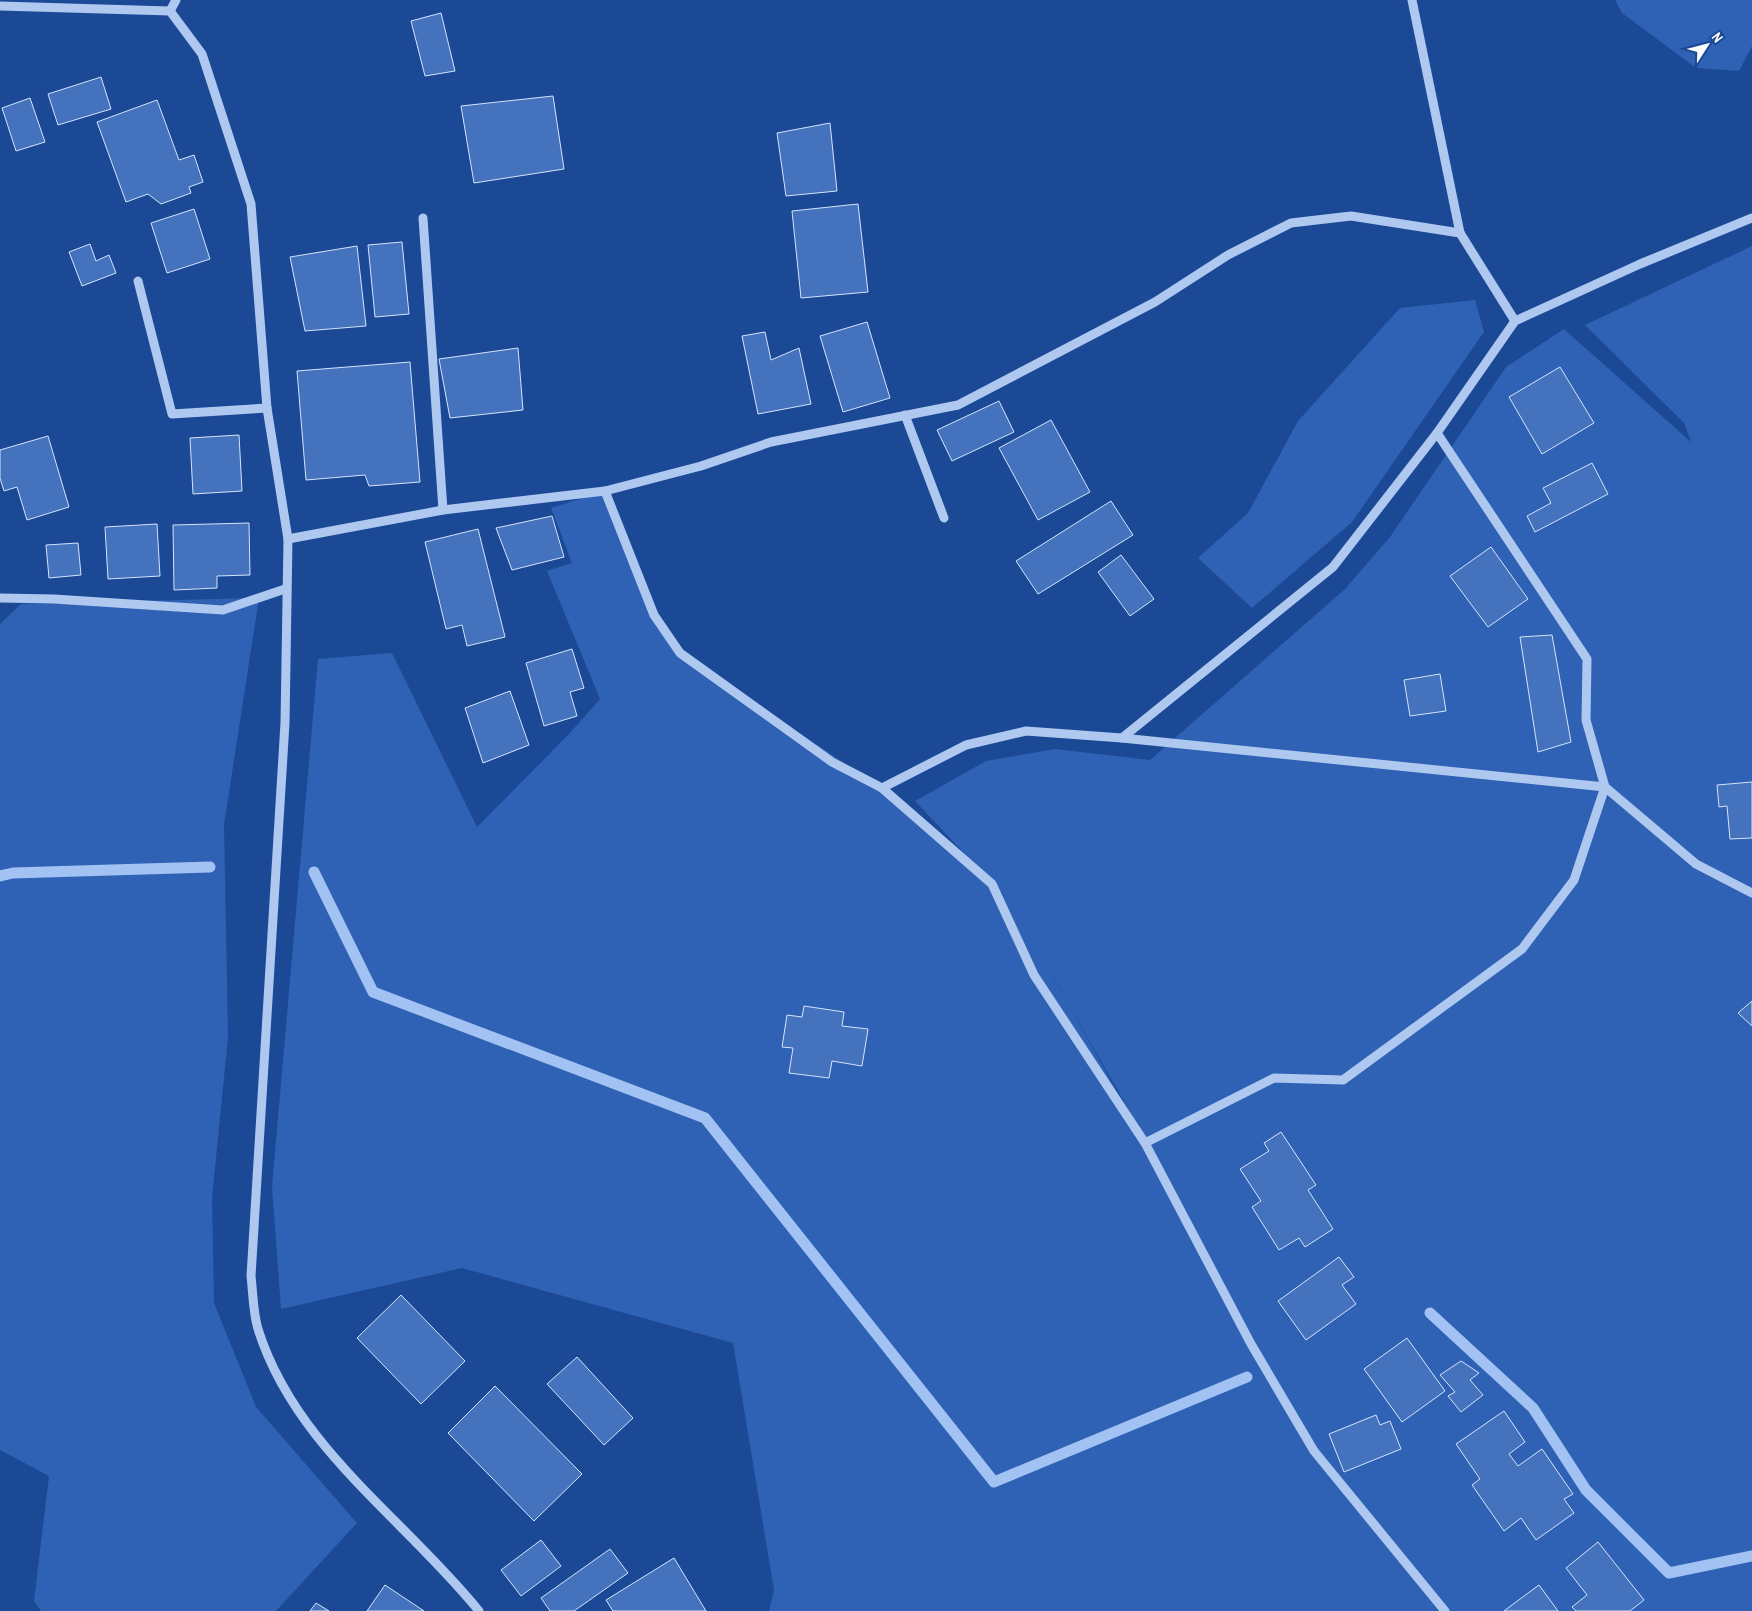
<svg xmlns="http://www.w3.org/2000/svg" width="1752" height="1611" font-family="'Archivo Narrow',sans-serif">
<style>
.green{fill:#2f62b4;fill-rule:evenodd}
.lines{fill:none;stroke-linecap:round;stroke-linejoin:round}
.stream{stroke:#a1c2f2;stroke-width:11}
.building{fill:#4472bd;stroke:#d5e4fb}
.minor{stroke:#aec8f0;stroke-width:9}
</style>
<rect width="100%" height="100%" fill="#1b4996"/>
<g class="green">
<path d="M1615,0h137v46l-13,25 -43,-3 -74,-55z"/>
<path d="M1752,246v1365h-983l5,-21 -41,-247 -271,-75 -181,41 -9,-122 46,-528 74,-6 85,174 92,-93 31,-35 -53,-128 25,-8 -21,-55 54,-17 48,122 25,37 35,26 169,112 125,111 -92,-98 71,-40 69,-12 95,11 195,-171 45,-52 116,-170 58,-38 127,113 -7,-19 -99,-98zM1052,974v1l95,167 -2,1z"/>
<path d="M1475,300l9,32 -132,190 -100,86 -54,-50 50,-45 50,-92 102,-113z"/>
<path d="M259,598l-35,227 4,212 -16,161 2,105 42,104 101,116 -81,88h-235l-7,-10 15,-125 -49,-26v-826l21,-20z"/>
</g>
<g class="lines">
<g class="stream">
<path d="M314,872l59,120 332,126 289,364 253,-105"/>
<path d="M0,876l13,-3 197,-6"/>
<path d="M1430,1313l103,95 53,82 83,83 83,-17"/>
</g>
</g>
<g class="building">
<path d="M441,13l14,58 -30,5 -14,-55z"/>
<path d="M101,77l10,32 -53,16 -10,-31z"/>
<path d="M553,96l11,73 -90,14 -13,-77z"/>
<path d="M30,98l15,44 -29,9 -14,-43z"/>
<path d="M157,100l22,60 15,-5 9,27 -14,5 2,6 -30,11 -13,-10 -22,8 -29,-80z"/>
<path d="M830,123l7,68 -51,5 -9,-63z"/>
<path d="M858,204l10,88 -67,6 -9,-87z"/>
<path d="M194,209l16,50 -43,14 -16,-50z"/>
<path d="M402,242l7,72 -34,3 -7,-72z"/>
<path d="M90,244l6,17 13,-6 7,18 -34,13 -13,-34z"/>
<path d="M357,246l9,80 -61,5 -15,-74z"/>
<path d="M867,322l23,76 -47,14 -23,-76z"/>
<path d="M765,332l6,28 28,-12 12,56 -53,10 -16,-78z"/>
<path d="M518,348l5,62 -73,8 -11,-59z"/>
<path d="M410,362l10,120 -51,4 -4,-11 -59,5 -9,-109z"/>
<path d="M1560,367l34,56 -52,31 -33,-57z"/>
<path d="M999,401l15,31 -62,29 -15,-31z"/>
<path d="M1051,420l39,72 -52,28 -39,-72z"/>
<path d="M239,435l3,56 -49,3 -3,-56z"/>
<path d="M48,436l21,71 -42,13 -10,-33 -13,4 -4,-13v-28z"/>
<path d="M1592,463l16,31 -73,38 -8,-16 24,-13 -8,-15z"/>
<path d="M1111,501l22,34 -95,59 -22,-33z"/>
<path d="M552,516l12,41 -52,13 -16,-42z"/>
<path d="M249,523l1,52 -33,1v12l-43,2 -1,-65z"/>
<path d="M157,524l3,52 -52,3 -3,-52z"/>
<path d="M478,529l27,108 -38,9 -5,-21 -16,4 -21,-87z"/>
<path d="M78,543l3,32 -32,3 -3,-33z"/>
<path d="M1491,547l37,52 -40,28 -38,-51z"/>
<path d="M1121,555l33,44 -24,17 -32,-44z"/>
<path d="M1552,635l19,107 -33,10 -18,-115z"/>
<path d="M572,649l12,39 -14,4 7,24 -33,10 -18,-63z"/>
<path d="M1440,674l6,37 -36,5 -6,-36z"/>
<path d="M510,691l19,54 -46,18 -18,-55z"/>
<path d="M1752,782v56l-22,1 -3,-33 -8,1 -2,-22z"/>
<path d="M1752,1001v25l-14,-13z"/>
<path d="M804,1006l40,6 -2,14 26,3 -6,37 -30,-5 -3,17 -40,-5 4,-25 -11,-1 5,-32 15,2z"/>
<path d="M1281,1132l35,53 -8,5 25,39 -28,18 -6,-9 -20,12 -27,-43 9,-6 -21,-32 29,-18 -5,-8z"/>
<path d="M1339,1257l15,20 -12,8 14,19 -50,36 -28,-39z"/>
<path d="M401,1295l64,66 -44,43 -64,-66z"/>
<path d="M1407,1338l38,53 -43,31 -38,-53z"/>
<path d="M577,1357l56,61 -29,27 -57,-61z"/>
<path d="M1461,1361l18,12 -9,7 13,15 -22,17 -13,-16 7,-4 -15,-17z"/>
<path d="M495,1386l87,88 -48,47 -86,-88z"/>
<path d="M1504,1411l21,31 -16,12 9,12 24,-17 31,45 -9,5 10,14 -38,27 -15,-22 -17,13 -32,-46 8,-6 -24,-35z"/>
<path d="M1376,1415l4,10 10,-4 11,28 -57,23 -15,-38z"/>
<path d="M541,1540l20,26 -40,30 -20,-26z"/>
<path d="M1598,1542l46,58 -14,11h-54l-4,-4 15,-12 -21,-27z"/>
<path d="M610,1549l18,24 -54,38h-24l-9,-13z"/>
<path d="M674,1558l32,53h-93l-7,-11z"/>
<path d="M385,1585l39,26h-57z"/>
<path d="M1539,1585l19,26h-54z"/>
<path d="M316,1603l13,8h-19z"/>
</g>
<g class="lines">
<g class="minor">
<path d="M1412,0l48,233"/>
<path d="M0,6l170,5"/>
<path d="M170,11l32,43 49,150 16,204 21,131 -3,184 -34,553c2,17 2,37 7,53 37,118 146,189 221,282"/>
<path d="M170,11l6,-11"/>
<path d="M423,218l20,292"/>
<path d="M138,281l34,133 95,-6"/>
<path d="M905,415l39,103"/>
<path d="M605,491l96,-25 70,-24 187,-37 197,-103 73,-47 63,-32 60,-7 109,17 55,88"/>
<path d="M288,539l155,-29 162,-19 49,124 26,38 152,109 50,26 110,96 42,91 111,168 106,201 63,107 131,160"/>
<path d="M0,598l54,1 169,11 62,-21"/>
<path d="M1122,738l211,-171 104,-134"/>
<path d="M882,788l84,-43 60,-14 96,7 483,49 91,77 56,29"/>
<path d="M1145,1143l129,-65 69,2 179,-131 52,-69 31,-93 -19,-67 1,-61 -150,-226 78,-112 125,-57 112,-46"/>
</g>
</g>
<g transform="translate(1707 45) rotate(54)" stroke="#1b4996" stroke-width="4" paint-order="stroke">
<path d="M0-4L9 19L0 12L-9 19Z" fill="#ffffff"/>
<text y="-8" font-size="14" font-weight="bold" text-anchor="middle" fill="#ffffff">N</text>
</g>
</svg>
